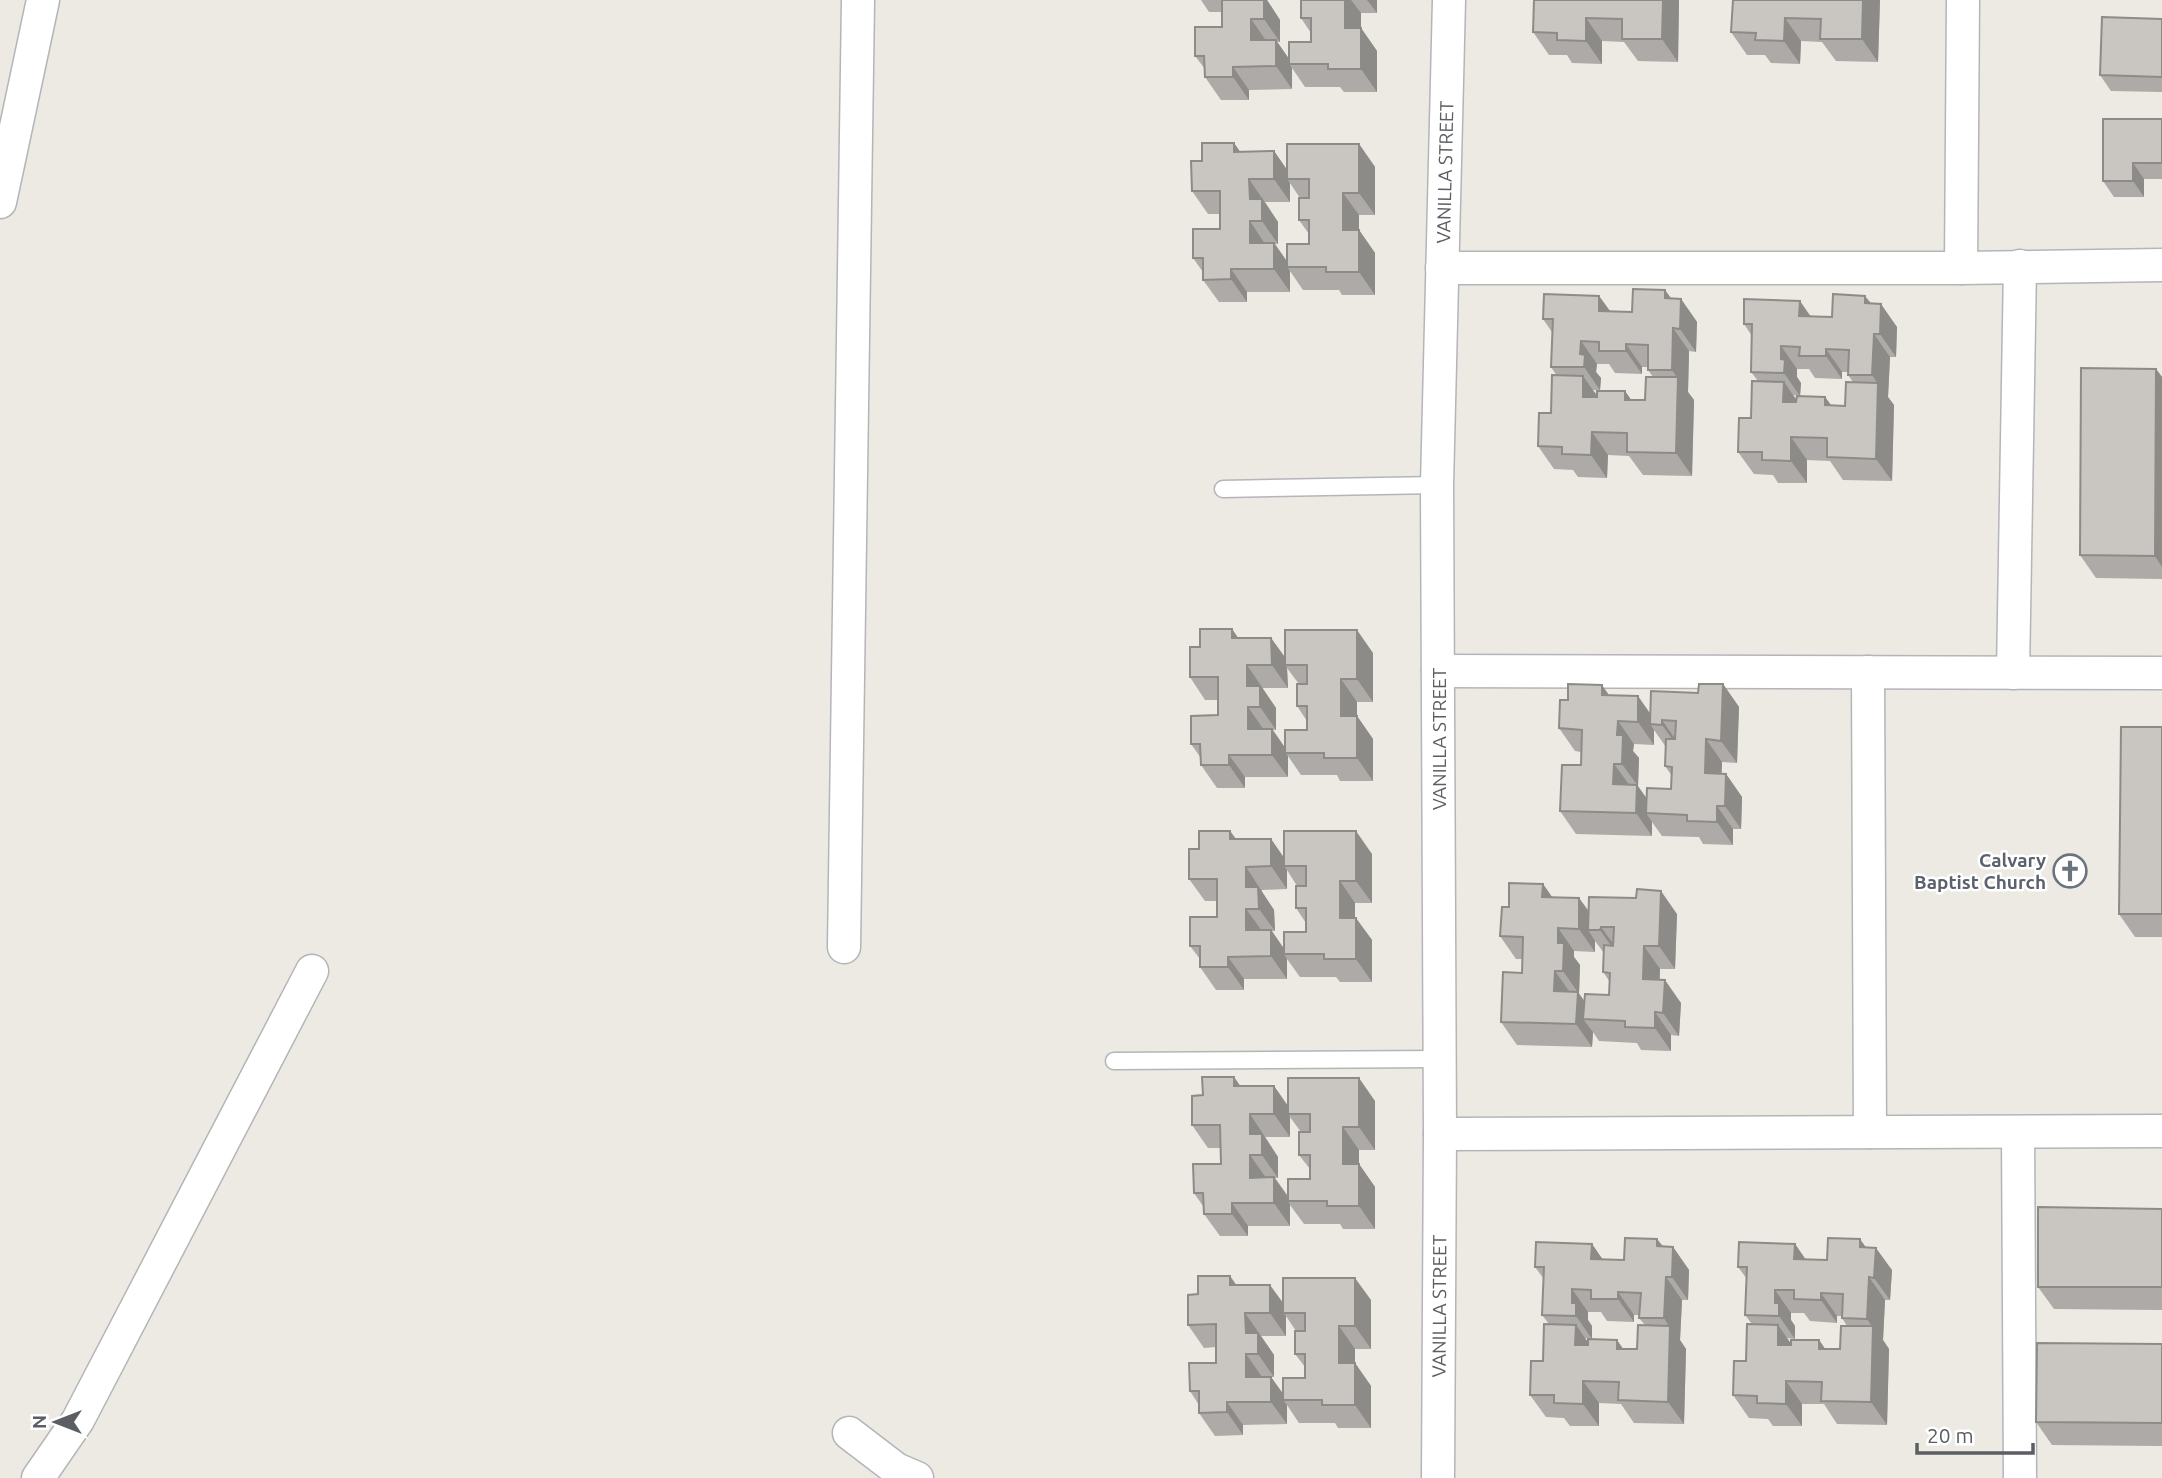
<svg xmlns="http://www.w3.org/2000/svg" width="2162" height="1478" font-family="Ubuntu,sans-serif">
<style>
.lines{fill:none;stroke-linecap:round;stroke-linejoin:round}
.lane-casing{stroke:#b3b5b8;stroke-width:19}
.street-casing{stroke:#b3b5b8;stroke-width:35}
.lane{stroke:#fff;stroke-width:16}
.street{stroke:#fff;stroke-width:32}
.wall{fill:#adaaa7;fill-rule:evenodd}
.shaded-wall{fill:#8d8b88}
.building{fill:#c9c6c2;stroke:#8d8b88;stroke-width:2}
.labels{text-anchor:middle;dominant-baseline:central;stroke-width:5;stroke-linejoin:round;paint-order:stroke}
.street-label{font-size:19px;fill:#5b5e62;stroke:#fff}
.worship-label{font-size:19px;font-weight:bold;fill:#5b616d;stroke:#fff;text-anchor:end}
</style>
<rect width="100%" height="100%" fill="#eceae2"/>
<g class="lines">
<defs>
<g id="lane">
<path d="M1223,489l214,-4"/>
<path d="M1114,1061l326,-2"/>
</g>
<g id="street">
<path d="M0,202l43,-202"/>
<path d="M1442,268h519l201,-3"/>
<path d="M1961,268l2,-268"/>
<path d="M1438,671l724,2"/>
<path d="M1868,672l2,460"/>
<path d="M2013,673l7,-407"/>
<path d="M844,947l14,-947"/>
<path d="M2018,1132l2,346"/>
<path d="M1440,1134l722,-3"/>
<path d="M849,1433l47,36 21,9"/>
<path d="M38,1478l40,-58 234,-449"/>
<path id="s1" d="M1438,1478l2,-344 -3,-649 12,-485"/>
</g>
</defs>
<use href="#lane" class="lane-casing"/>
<use href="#street" class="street-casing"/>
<use href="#lane" class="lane"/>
<use href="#street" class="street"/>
</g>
<g class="wall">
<path d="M1201,0h66l13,20v22h-4l13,18 22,-18v-9l-10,-15v-18h76v13h-16v15l16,23v41h-33l-4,-5h-35l-13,-19v21l-43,1v10h-28l-16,-23v-8l-10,-13 27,-29v-15h-13z"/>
<path d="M1534,0h145l-1,62 -40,-1 -14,-19 -22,-1v23l-30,-1 -5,-8h-18l-16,-23z"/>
<path d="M1733,0h147l-2,62 -42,-1 -14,-19 -21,-1 -1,23 -29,-1 -6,-8h-18l-16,-23z"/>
<path d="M2162,19v73l-51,-1 -11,-16z"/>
<path d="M2162,119v60h-18v18h-30l-11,-16z"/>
<path d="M1234,143l6,9 34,-1 13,19 72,-26 16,23v48h-16v15l16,23v42h-33l-3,-5h-36l-13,-19v21h-43v10h-28l-16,-22v-8l-10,-14 27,-29v-15h-12l-16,-23 10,-30zM1290,183l10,15 -1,22 10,14v10l-22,17 -12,-17h3v-22l-13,-20h25z"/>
<path d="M1665,290l6,8 10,1 16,23 -1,30 -7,-1 -1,41 6,8 -2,76 -49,-1 -14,-19 -21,-1 -1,23 -29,-1 -5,-7 -19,-1 -16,-23 13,-33 6,-37 -6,-9 1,-35 -9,-13 56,-23 11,15 22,1zM1597,364h12l6,9 27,1v-7h6v3l5,7 -8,23h-14l-6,-9 -28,4 -4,-5h7l1,-12 -5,-6z"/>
<path d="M1865,296l6,7 26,24 -1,30h-6l-2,40 6,8 -2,76 -49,-1 -13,-19 -23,-1v23h-29l-5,-8 -19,-1 -16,-22 13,-34 7,-37 -7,-9 1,-36 -8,-12 67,-8 21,1zM1797,369h12l6,9 27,1v-7h6v3l5,7 -8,24 -14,-1 -6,-8 -28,3 -4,-5 7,1 1,-13 -4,-6z"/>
<path d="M2156,369l6,8v202l-66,-1 -16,-23z"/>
<path d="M1232,629l5,9h34l14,20 88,-5v49h-16v14l16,23v42h-33l-3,-6h-36l-13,-19v21h-43v11h-28l-16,-23v-7l-10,-14 27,-29v-15h-13l-15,-23 10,-30zM1287,668l12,16 -2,22 10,15v9l-22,18 -12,-18h3v-22l-13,-18v-2h25z"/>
<path d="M1723,684l16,23 -2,56 -15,-1 -1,12h5l16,23 -1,32h-8v16l-30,-1 -4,-7 -37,-1 -10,-14v14l-76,-2 -16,-23 21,-46v-13l-6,-1 -16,-23 9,-28 41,-5 41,18 48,-20zM1654,730l12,17 -1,19 7,10 -1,13 -25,9 -8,-12 1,-28 -6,-7 1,-7 20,1z"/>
<path d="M2162,727v210h-27l-16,-23z"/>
<path d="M1230,831l6,8h35l13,19 88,-4v49h-17v15l17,22v42h-32l-4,-5h-36l-13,-18v20h-43v11h-28l-16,-23v-8l-10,-13 27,-29v-16h-12l-16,-22 10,-30zM1287,870l10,16 -1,22 10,15v9l-22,17 -12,-18h3l-1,-21 -12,-18v-2l25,-1z"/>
<path d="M1543,884l9,13 27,1 10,13 88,3 -2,55h-15l-1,11 22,23 -2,33 -8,-1v16l-30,-1 -4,-7 -38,-2 -6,-9 -1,15 -75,-2 -16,-23 21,-49 1,-14h-7l-16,-23 9,-29zM1595,941l9,12 -1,19 7,10 -1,13 -25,6 -5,-7 1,-29 -6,-8v-6l21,1z"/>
<path d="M1234,1077l6,9h34l14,20 87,-5v49h-16v14l16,23v42h-32l-3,-5h-36l-14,-19v21h-42v10h-28l-16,-22 -1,-8 -9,-13 27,-29v-16h-13l-16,-23 11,-30zM1290,1117l11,15 -2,23 11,14v10l-22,17 -13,-18h3v-21l-13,-20h25z"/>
<path d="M2162,1209v101l-108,-1 -16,-22z"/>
<path d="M1657,1239l6,7 10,1 16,23 -1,30h-6l-2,40 6,9 -2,75 -50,-1 -13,-19 -22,-1v23h-29l-6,-8 -18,-1 -16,-22 13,-34 6,-37 -7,-9 2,-36 -9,-12 57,-23 10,15 22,1zM1588,1312h13l6,9 27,1v-7h6l-1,3 6,7 -8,24h-14l-35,-6 -3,-5 7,1v-13l-4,-6z"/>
<path d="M1795,1244l10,15 22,1 39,-13 26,23 -2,30h-5l-2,40 6,9 -2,76 -50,-1 -13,-20h-22v22h-29l-5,-7 -19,-1 -16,-23 13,-34 6,-37 -7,-9 2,-36 -9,-12zM1791,1313h13l6,8 27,2v-7h6l-1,2 5,8 -7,23h-15l-6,-9 -28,4 -4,-6 8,1v-13l-4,-6z"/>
<path d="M1230,1276l6,9 47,19 88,-4v49h-16v14l16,23v42h-33l-3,-5h-36l-12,-18v19l-44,1v10l-28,1 -16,-23v-8l-9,-14 26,-28v-16l-12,1 -16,-23 10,-31zM1286,1316l10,15 -1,23 10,13v11l-22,17 -12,-18h3v-22l-13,-19h25z"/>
<path d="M2162,1344v102l-110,-1 -16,-23z"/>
</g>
<g class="shaded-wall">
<path d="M1253,0h14l13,20v22l-16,-23z"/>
<path d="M1345,0h6l10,13v15l16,23v41l-16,-23 -16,-41z"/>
<path d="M1367,0h10v13z"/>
<path d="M1663,0h16l-1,62 -16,-23z"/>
<path d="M1863,0h17l-2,62 -16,-23z"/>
<path d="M1586,18l16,23v23l-16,-23z"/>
<path d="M1785,18l16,23 -1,23 -16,-23z"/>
<path d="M1251,19l16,23 -16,-2z"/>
<path d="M1276,40l16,23 -3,1 3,4v21l-16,-23z"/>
<path d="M1233,67l16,23v10l-16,-23z"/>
<path d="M1234,143l16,23 -16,-14z"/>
<path d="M1359,144l16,23v48l-16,-22z"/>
<path d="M1274,151l16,23 -3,5 3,4v19l-16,-23z"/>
<path d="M2133,163l11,16v18l-11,-16z"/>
<path d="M1249,179l29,43v22l-16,-23 -12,-22z"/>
<path d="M1343,193l16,22v15l16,23v42l-16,-23 -16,-42z"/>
<path d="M1250,221l15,23 -15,-1z"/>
<path d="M1274,243l16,23 -3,1 3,4v21l-16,-23z"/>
<path d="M1231,269l16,23v10l-16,-23z"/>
<path d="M1665,290l15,22 1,-13 16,23 -1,30 -16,-23 -15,-31z"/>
<path d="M1599,296l16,22 -16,-7z"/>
<path d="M1865,296l15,21 1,-13 16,23 -1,30 -16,-23 -15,-31z"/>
<path d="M1800,301l16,23 -17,-8z"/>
<path d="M1673,328l16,23 -1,41 6,8 -2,76 -16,-23 2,-74 -6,-9z"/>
<path d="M1874,334l16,23 -2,40 6,8 -2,76 -16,-22 2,-75 -6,-9z"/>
<path d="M1581,341l16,23 -1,8 5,6 -1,12 -16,-23 -4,-13z"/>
<path d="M1626,344l16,23v7l-16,-23z"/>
<path d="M1781,346l16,23v8l4,6 -1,13 -16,-23 -3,-14z"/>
<path d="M1826,349l16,23v7l-16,-23z"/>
<path d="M2156,369l6,8v190l-7,-11z"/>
<path d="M1583,376l16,23 -16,-2z"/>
<path d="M1784,382l16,23 -17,-3z"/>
<path d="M1625,391l16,23 -16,-14z"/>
<path d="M1825,397l16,22 -16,-14z"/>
<path d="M1592,432l16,23 -1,23 -16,-23z"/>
<path d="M1791,437l16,23v23l-16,-22z"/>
<path d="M1232,629l16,23 -16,-14z"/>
<path d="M1357,630l16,23v49l-16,-23z"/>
<path d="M1271,638l16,22 -2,5 2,3 1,20 -16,-23z"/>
<path d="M1247,665l29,43v22l-16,-23 -13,-21z"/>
<path d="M1341,679l16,23v14l16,23v42l-16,-23 -16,-42z"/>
<path d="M1723,684l16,23 -2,56 -16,-22z"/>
<path d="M1602,685l16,23 -16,-13z"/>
<path d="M1638,696l16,23 -4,5 4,6v15l-16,-23z"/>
<path d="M1248,707l16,23 -16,-1z"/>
<path d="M1662,720l16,23v4l-16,-22z"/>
<path d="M1618,721l16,23 -1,7 6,7 -1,28 -16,-22 -5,-29z"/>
<path d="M1272,729l16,23 -3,1 3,3v21l-16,-22z"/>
<path d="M1706,739l16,23 -1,34 -16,-23z"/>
<path d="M1229,755l16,22v11l-16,-23z"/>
<path d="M1614,764l16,22 -17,-2z"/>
<path d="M1726,774l16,23 -1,32 -16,-23z"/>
<path d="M1637,785l16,22 -7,6 6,9v14l-16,-23z"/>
<path d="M1717,806l16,23v16l-16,-23z"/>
<path d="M1230,831l16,22 -16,-14z"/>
<path d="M1356,831l16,23v49l-16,-22z"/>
<path d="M1271,839l16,23 -3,4 3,4v19l-16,-23z"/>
<path d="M1246,867l28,43 1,21 -16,-22 -13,-22z"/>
<path d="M1340,881l15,22v37l-15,-22z"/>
<path d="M1543,884l16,23 -17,-10z"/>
<path d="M1661,891l16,23 -2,55 -16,-23z"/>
<path d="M1579,898l16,23 -7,9 7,11v11l-16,-23z"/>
<path d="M1246,909l16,22 -16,-1z"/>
<path d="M1356,918l16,22v42l-16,-23z"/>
<path d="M1601,927l16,22 -1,4 -16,-23z"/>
<path d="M1558,928l16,23v6l6,8 -1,29 -16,-23 -5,-28z"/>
<path d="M1271,930l16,23 -3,1 3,5v20l-16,-23z"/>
<path d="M1644,946l16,23 -1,33 -16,-23z"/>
<path d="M1228,957l16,22v11l-16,-23z"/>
<path d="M1555,971l16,23 -17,-3z"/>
<path d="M1665,980l16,23 -2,33 -16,-23z"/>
<path d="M1578,992l16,23 -11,4 10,13 -1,15 -16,-23z"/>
<path d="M1655,1012l16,23v16l-16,-23z"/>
<path d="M1234,1077l16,23 -16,-14z"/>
<path d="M1359,1078l16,23v49l-16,-23z"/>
<path d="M1274,1086l16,23 -2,5 2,3v20l-16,-23z"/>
<path d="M1250,1114l28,43v21l-16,-23 -12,-21z"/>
<path d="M1343,1127l16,23v14l16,23v42l-16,-23 -16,-42z"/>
<path d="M1250,1155l16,23h-16z"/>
<path d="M1274,1177l16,23 -2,1 2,4v21l-16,-23z"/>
<path d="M1232,1203l16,23v10l-16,-22z"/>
<path d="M1657,1239l15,21 1,-13 16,23 -1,30 -16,-23 -15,-31z"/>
<path d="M1860,1239l15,21 1,-12 16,22 -2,30 -16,-22 -14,-31z"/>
<path d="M1592,1244l16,23 -17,-8z"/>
<path d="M1795,1244l16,23 -17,-8z"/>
<path d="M1230,1276l16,23 -16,-14z"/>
<path d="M1666,1277l16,23 -2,40 6,9 -2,75 -16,-22 2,-74 -6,-10z"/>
<path d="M1869,1277l16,23 -2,40 6,9 -2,76 -16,-23 2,-74 -6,-9z"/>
<path d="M1355,1278l16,22v49l-16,-23z"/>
<path d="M1270,1285l16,22 -3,6 3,3v20l-16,-23z"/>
<path d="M1572,1289l16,23v8l4,6v13l-16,-23 -4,-13z"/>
<path d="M1775,1290l16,23v7l4,6v13l-16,-23 -4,-13z"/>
<path d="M1618,1292l16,23v7l-16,-23z"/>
<path d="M1821,1293l16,23v7l-16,-23z"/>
<path d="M1245,1313l29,42v22l-16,-23 -12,-21z"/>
<path d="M1576,1325l16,23 -17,-3z"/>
<path d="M1778,1325l16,23 -16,-3z"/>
<path d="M1339,1326l16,23v14l16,23v42l-16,-23 -16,-42z"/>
<path d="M1617,1340l16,23 -16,-14z"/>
<path d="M1819,1340l16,23 -16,-14z"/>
<path d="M1246,1354l16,23h-16z"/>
<path d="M1271,1377l16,22 -4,1 4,5v19l-16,-22z"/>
<path d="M1583,1381l16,22v23l-16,-22z"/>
<path d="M1786,1381l16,23v22l-16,-22z"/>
<path d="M1227,1402l16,23v10l-16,-23z"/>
</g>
<g class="building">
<path d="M1222,0h42v19h-13v21h25v26l-43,1v10h-28l-1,-21h-9v-29h27z"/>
<path d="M1301,0h44v28h16v41h-33v-5h-39v-22h22v-24h-10z"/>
<path d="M1534,0h129l-1,39h-40v-20l-36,-1v23l-29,-1v-7l-24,-1z"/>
<path d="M1733,0h130l-1,39h-42l1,-20 -36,-1 -1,23 -29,-1 1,-7 -25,-1z"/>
<path d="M2102,17l60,2v58l-62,-2z"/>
<path d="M2103,119h59v44h-29v18h-30z"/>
<path d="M1202,143h32v9l40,-1v28h-25l1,20h12v22h-12v22h24v26h-43v10l-28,1v-22h-10v-29h27v-38h-28l-1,-30h11z"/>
<path d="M1287,144h72v49h-16v37h16v42h-33v-5h-39v-23h22v-24h-10v-22h10v-19h-22z"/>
<path d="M1633,289l32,1v8l16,1 -1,30 -7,-1 -1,42h-24v-25l-22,-1v7h-27v-9l-18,-1 -1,13 5,1 -1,12h-33l2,-48h-10l1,-25 55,2v15l33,1z"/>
<path d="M1833,294l32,2v7l16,1 -1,30h-6l-2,41h-24l1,-25 -23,-1v7h-27l1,-9 -19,-1v13l4,1 -1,13 -33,-1 1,-48h-8v-25l56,2 -1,15 33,1z"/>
<path d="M2081,368l75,1 -1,187 -75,-1z"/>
<path d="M1552,375l31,1v21h14v-6h28v9h20l1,-23h32l-2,76 -49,-1v-19l-35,-1 -1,23 -29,-1v-7l-24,-1 1,-33h12z"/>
<path d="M1752,381l32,1 -1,20h13l1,-6 28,1v8l20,1 1,-24 32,1 -2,76 -49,-2v-19l-36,-1v24l-29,-1v-8h-24l1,-34h12z"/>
<path d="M1200,629h32v9h39l1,27h-25v21h13v21h-12v22h24v26h-43v10h-28l-1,-21h-9v-28l27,-1v-38h-28v-30h10z"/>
<path d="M1285,630h72v49h-16v37h16v42h-33v-5h-39v-23h22v-24h-10v-22h10v-19h-22z"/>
<path d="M1568,684l34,1v10l36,1v26l-20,-1 -1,14h6l-1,29h-8l-1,20 24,1 -1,28 -76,-2 2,-46h19l1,-35 -23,-2 1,-28h8z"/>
<path d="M1699,684h24l-2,57 -15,-2 -1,34 21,1 -1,32h-8v16l-30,-1v-6l-41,-2 1,-25 24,1 1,-22 -7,-1 1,-27h9l1,-18 -14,-1v5l-12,-1 1,-33 47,2z"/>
<path d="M2121,727h41v187h-43z"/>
<path d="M1199,831h31v8h41v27l-25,1v20h12l1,22h-13v21h25v26l-43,1v10h-28v-21h-10v-29h27v-38h-28v-30h10z"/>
<path d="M1284,831h72v50h-16v37h16v41h-32v-5h-40v-22h22v-24h-10v-22h10v-20h-22z"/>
<path d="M1509,883l34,1 -1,13 37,1v31l-21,-1v15h6l-1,28h-8l-1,20 24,1 -2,32 -75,-2 2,-50 19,1 1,-36 -23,-1 2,-29h7z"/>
<path d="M1637,889l24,2 -2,55h-15l-1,33 22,1 -2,33 -8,-1v16l-30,-1v-6l-42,-2 2,-25 24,1 1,-22 -7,-1 1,-27 9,1 1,-19h-13l-1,3h-12l1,-33 47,1z"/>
<path d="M1202,1077h32v9h40v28h-24v20h12v21h-12v23l24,-1v26h-42v11h-28l-1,-21h-9l-1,-29h28l-1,-39h-28v-29l11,-1z"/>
<path d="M1288,1078h71v49h-16v37h16v42h-32v-5h-39v-22h22v-24h-11v-23h11v-18h-22z"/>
<path d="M2038,1207l124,2v78h-124z"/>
<path d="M1625,1238l32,1v7l16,1 -1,30h-6l-2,41h-25l2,-25 -23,-1v7h-27v-9l-19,-1v14h4v13l-34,-1 2,-48h-9l1,-25 56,2 -1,15 33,1z"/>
<path d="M1828,1238l32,1v8l16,1 -2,30 -5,-1 -2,42 -25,-1 1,-24 -22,-1v7l-27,-1v-9h-19v13h4v13l-34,-1 2,-48h-9l1,-25 56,2 -1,15 33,1z"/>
<path d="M1198,1276h32v9h40v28h-25l1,20h12v21h-12v23h25v25h-44v10l-28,1v-22h-9l-1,-28h27v-39l-28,1v-30l10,-1z"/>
<path d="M1283,1278h72v48h-16v37h16v42h-33v-5h-39v-22h22v-24h-10v-23h10v-18h-22z"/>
<path d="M1544,1324l32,1 -1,20h13v-6l29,1v9h20l1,-24 32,1 -2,76 -50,-2 1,-18 -36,-1v23l-29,-1v-8h-24l1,-34h12z"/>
<path d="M1747,1324l31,1v20h13v-5h28v9h21l1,-23h32l-2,76 -50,-1 1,-19 -36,-1v23l-29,-1v-7l-24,-1 1,-34h12z"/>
<path d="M2037,1343l125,1v79l-126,-1z"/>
</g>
<defs>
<symbol id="church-ring" viewBox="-11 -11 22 22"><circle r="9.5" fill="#fff" stroke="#6b7280" stroke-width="1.5"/><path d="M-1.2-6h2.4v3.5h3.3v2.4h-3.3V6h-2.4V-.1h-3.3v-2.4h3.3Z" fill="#6b7280"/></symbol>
</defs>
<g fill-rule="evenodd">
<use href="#church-ring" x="2051" y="852" width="38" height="38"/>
</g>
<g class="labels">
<g class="street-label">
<text stroke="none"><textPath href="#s1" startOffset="1306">VANILLA STREET</textPath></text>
<text transform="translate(1439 739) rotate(-90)">VANILLA STREET</text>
<text stroke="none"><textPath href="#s1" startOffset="172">VANILLA STREET</textPath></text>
</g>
<g class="worship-label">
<text x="2046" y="860">Calvary<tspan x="2046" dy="22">Baptist Church</tspan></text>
</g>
</g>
<g transform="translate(56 1422) rotate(270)" stroke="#ffffff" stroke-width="5" paint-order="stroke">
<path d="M0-5L12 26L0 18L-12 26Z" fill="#5b5e62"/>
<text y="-10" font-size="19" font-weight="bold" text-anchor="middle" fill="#5b5e62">N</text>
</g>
<path d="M1917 1443v10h116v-10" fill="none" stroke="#5b5e62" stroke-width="3.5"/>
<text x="1927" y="1443" font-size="21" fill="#5b5e62" stroke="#ffffff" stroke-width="5" paint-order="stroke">20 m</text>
</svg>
